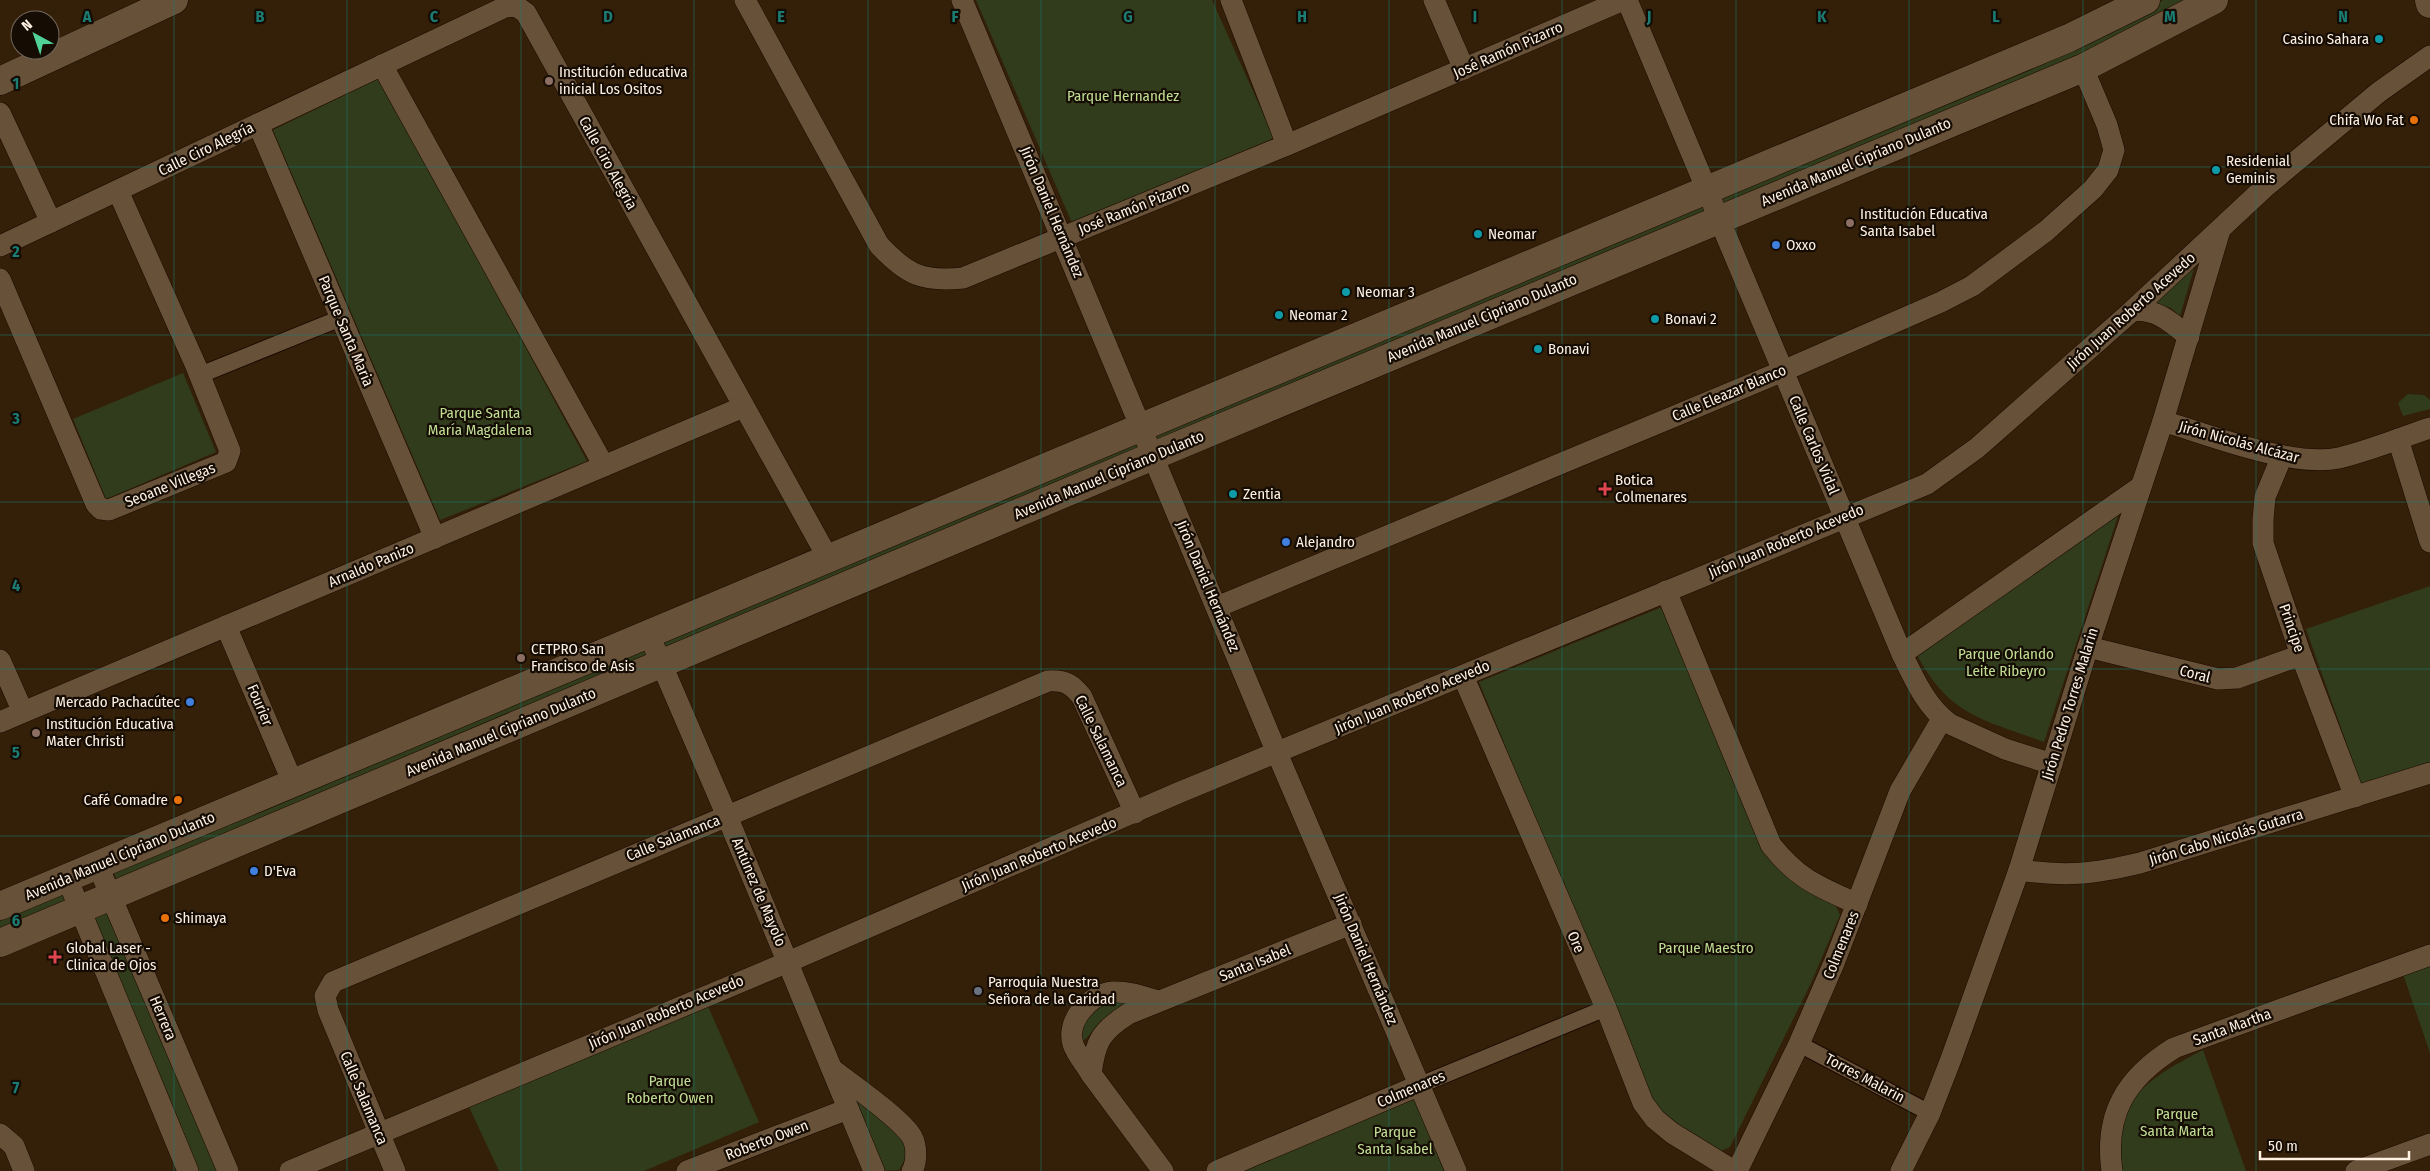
<svg xmlns="http://www.w3.org/2000/svg" width="2430" height="1171" font-family="'Fira Sans Condensed',sans-serif">
<style>
.green{fill:#303c1c}
.lines{fill:none;stroke-linecap:round;stroke-linejoin:round}
.pedestrian-casing{stroke:#1b0900;stroke-width:18}
.minor-casing{stroke:#1b0900;stroke-width:22}
.tertiary-casing{stroke:#1b0900;stroke-width:29}
.secondary-casing{stroke:#1b0900;stroke-width:29}
.pedestrian{stroke:#685139;stroke-width:16}
.minor{stroke:#685139;stroke-width:21}
.tertiary{stroke:#685139;stroke-width:28}
.secondary{stroke:#685139;stroke-width:28}
.grid{fill:none;stroke:#1b7c74;stroke-width:1;stroke-opacity:0.55}
.culture-dot{fill:#0f9aa8;stroke:#150c04;stroke-width:2}
.education-dot{fill:#8d6e63;stroke:#150c04;stroke-width:2}
.food-dot{fill:#e8710a;stroke:#150c04;stroke-width:2}
.shop-dot{fill:#3f7fe0;stroke:#150c04;stroke-width:2}
.health-dot{fill:#e0444e;stroke:#150c04;stroke-width:2}
.worship-dot{fill:#6b7280;stroke:#150c04;stroke-width:2}
.labels{text-anchor:middle;dominant-baseline:central;stroke-width:4.5;stroke-linejoin:round;paint-order:stroke}
.poi-label{font-size:15px;fill:#fef0e2;stroke:#150c04;text-anchor:start}
.street-label{font-size:15px;fill:#fef0e2;stroke:#150c04}
.park-label{font-size:15px;fill:#c1df94;stroke:#150c04}
.grid-label{font-size:16px;text-anchor:middle;font-weight:bold;fill:#1b7c74;stroke:#150c04;stroke-width:4.5;stroke-linejoin:round;paint-order:stroke}
</style>
<rect width="100%" height="100%" fill="#342008"/>
<g class="green">
<path d="M976,0h236l62,138 -202,85z"/>
<path d="M2163,0h34l-86,46 -387,158 -3,-6 389,-171z"/>
<path d="M380,78l207,383 -147,59 -167,-390z"/>
<path d="M1702,205l4,7 -547,230 -4,-8z"/>
<path d="M2197,258l-17,58 -9,-8 -20,-7z"/>
<path d="M183,373l33,79 -110,47 -33,-80z"/>
<path d="M2408,394l16,1 6,5v9l-27,7 -5,-13z"/>
<path d="M1132,437l10,12 -477,199 -1,-5 2,-6z"/>
<path d="M2122,504l-78,238c-62,-23 -95,-26 -128,-89z"/>
<path d="M2430,586v176l-69,22 -55,-155z"/>
<path d="M1662,607l95,229 78,68 5,11 -29,68 -81,164 -9,4c-30,-17 -52,-27 -72,-55l-170,-414z"/>
<path d="M640,647l6,4 2,8 -532,220 -2,-6z"/>
<path d="M60,891l9,13 -69,30v-18z"/>
<path d="M106,910l113,261h-21l-105,-256z"/>
<path d="M2430,965v88l-27,-79z"/>
<path d="M1117,1002l4,4c-6,8 -15,11 -22,17 -7,7 -11,17 -20,19l-3,-16 15,-19z"/>
<path d="M707,1004l52,118 -115,49h-145l-30,-64z"/>
<path d="M2203,1050l43,121h-127c-1,-10 -3,-21 -3,-31 1,-45 52,-72 87,-90z"/>
<path d="M852,1094l49,39 6,22 -8,15 -20,1z"/>
<path d="M1414,1098l30,73h-202z"/>
</g>
<g class="lines">
<defs>
<g id="pedestrian">
<path d="M200,375l141,-57"/>
<path d="M1799,1044l131,69"/>
<path d="M1420,1085l186,-77"/>
</g>
<g id="minor">
<path d="M745,0l134,245c28,30 43,37 84,33l324,-133 336,-145"/>
<path d="M962,0l315,753 179,418"/>
<path d="M1231,0l56,145"/>
<path d="M1434,0l30,69"/>
<path d="M1627,0l275,654c12,25 25,54 48,70l55,25 47,15"/>
<path d="M382,65l222,401"/>
<path d="M0,113l51,109"/>
<path d="M258,124l177,414"/>
<path d="M0,246l505,-239 11,-1 10,7 302,545"/>
<path d="M0,279l96,225 5,5 8,1 117,-48 4,-11 -34,-85 -78,-175"/>
<path d="M2132,311c24,-3 39,11 57,26"/>
<path d="M2163,421c46,14 130,47 176,37 30,-7 61,-20 91,-30"/>
<path d="M2398,439l32,103"/>
<path d="M2282,456l-17,41 -2,23v23l38,112 54,142"/>
<path d="M1666,591l105,254c28,35 47,41 86,59"/>
<path d="M1217,607l566,-236 158,-69 31,-16 74,-55 47,-42 15,-19 6,-20 -7,-25 -24,-57"/>
<path d="M226,626l67,157"/>
<path d="M649,635l78,181 147,355"/>
<path d="M2088,647l130,32 19,-1 64,-23"/>
<path d="M1902,654l238,-167"/>
<path d="M0,660l23,52"/>
<path d="M1463,676l143,332 37,95 12,16 17,14 62,38"/>
<path d="M0,722l743,-315"/>
<path d="M98,866l130,305"/>
<path d="M2019,870c48,7 74,4 121,-7l290,-90"/>
<path d="M67,878l121,293"/>
<path d="M832,1069c19,15 70,50 80,68 5,9 5,25 0,34"/>
<path d="M1091,1074c-5,-9 -15,-20 -18,-30 -7,-23 16,-50 40,-52 15,-1 31,5 45,9"/>
<path d="M0,1134l14,12 10,25"/>
<path d="M290,1171l498,-209 390,-169 749,-309 50,-36 155,-137 132,-123 115,-96 51,-36"/>
<path d="M395,1171l-67,-161 -3,-14 8,-14 715,-301c17,-1 24,3 34,16l53,116"/>
<path d="M687,1171l161,-62"/>
<path d="M1163,1171l-72,-97c4,-32 10,-43 37,-60l223,-90"/>
<path d="M1217,1171l203,-86"/>
<path d="M1737,1171l62,-127 35,-81 66,-172 42,-72"/>
<path d="M1901,1171l29,-58 21,-54 68,-189 69,-223 75,-226 57,-191"/>
<path d="M2112,1171c-8,-57 14,-93 62,-123l256,-93"/>
<path d="M2356,1171l74,-27"/>
</g>
<path id="tertiary" d="M0,81l174,-81"/>
<g id="secondary">
<path d="M2429,0l1,4"/>
<path d="M0,906l2069,-868 77,-38"/>
<path d="M0,943l1153,-487 930,-388 131,-68"/>
</g>
</defs>
<use href="#pedestrian" class="pedestrian-casing"/>
<use href="#minor" class="minor-casing"/>
<use href="#tertiary" class="tertiary-casing"/>
<use href="#secondary" class="secondary-casing"/>
<use href="#pedestrian" class="pedestrian"/>
<use href="#minor" class="minor"/>
<use href="#tertiary" class="tertiary"/>
<use href="#secondary" class="secondary"/>
</g>
<path class="grid" d="M174,0v1171M347,0v1171M521,0v1171M694,0v1171M868,0v1171M1041,0v1171M1215,0v1171M1389,0v1171M1562,0v1171M1736,0v1171M1909,0v1171M2083,0v1171M2256,0v1171M0,167h2430M0,335h2430M0,502h2430M0,669h2430M0,836h2430M0,1004h2430"/>
<g class="culture-dot">
<circle cx="2379" cy="39" r="5"/>
<circle cx="2216" cy="170" r="5"/>
<circle cx="1478" cy="234" r="5"/>
<circle cx="1346" cy="292" r="5"/>
<circle cx="1279" cy="315" r="5"/>
<circle cx="1655" cy="319" r="5"/>
<circle cx="1538" cy="349" r="5"/>
<circle cx="1233" cy="494" r="5"/>
</g>
<g class="education-dot">
<circle cx="549" cy="81" r="5"/>
<circle cx="1850" cy="223" r="5"/>
<circle cx="521" cy="658" r="5"/>
<circle cx="36" cy="733" r="5"/>
</g>
<g class="food-dot">
<circle cx="2414" cy="120" r="5"/>
<circle cx="178" cy="800" r="5"/>
<circle cx="165" cy="918" r="5"/>
</g>
<g class="shop-dot">
<circle cx="1776" cy="245" r="5"/>
<circle cx="1286" cy="542" r="5"/>
<circle cx="190" cy="702" r="5"/>
<circle cx="254" cy="871" r="5"/>
</g>
<g class="health-dot">
<path d="M1602.5 481.5h5v5h5v5h-5v5h-5v-5h-5v-5h5z"/>
<path d="M52.5 949.5h5v5h5v5h-5v5h-5v-5h-5v-5h5z"/>
</g>
<circle class="worship-dot" cx="978" cy="991" r="5"/>
<g class="labels">
<g class="poi-label">
<text x="2369" y="39" text-anchor="end">Casino Sahara</text>
<text x="559" y="72">Institución educativa<tspan x="559" dy="17">inicial Los Ositos</tspan></text>
<text x="2404" y="120" text-anchor="end">Chifa Wo Fat</text>
<text x="2226" y="161">Residenial<tspan x="2226" dy="17">Geminis</tspan></text>
<text x="1860" y="214">Institución Educativa<tspan x="1860" dy="17">Santa Isabel</tspan></text>
<text x="1488" y="234">Neomar</text>
<text x="1786" y="245">Oxxo</text>
<text x="1356" y="292">Neomar 3</text>
<text x="1289" y="315">Neomar 2</text>
<text x="1665" y="319">Bonavi 2</text>
<text x="1548" y="349">Bonavi</text>
<text x="1615" y="480">Botica<tspan x="1615" dy="17">Colmenares</tspan></text>
<text x="1243" y="494">Zentia</text>
<text x="1296" y="542">Alejandro</text>
<text x="531" y="649">CETPRO San<tspan x="531" dy="17">Francisco de Asis</tspan></text>
<text x="180" y="702" text-anchor="end">Mercado Pachacútec</text>
<text x="46" y="724">Institución Educativa<tspan x="46" dy="17">Mater Christi</tspan></text>
<text x="168" y="800" text-anchor="end">Café Comadre</text>
<text x="264" y="871">D'Eva</text>
<text x="175" y="918">Shimaya</text>
<text x="66" y="948">Global Laser -<tspan x="66" dy="17">Clinica de Ojos</tspan></text>
<text x="988" y="982">Parroquia Nuestra<tspan x="988" dy="17">Señora de la Caridad</tspan></text>
</g>
<g class="street-label">
<text transform="translate(1508 50) rotate(-24)">José Ramón Pizarro</text>
<text transform="translate(206 149) rotate(-26)">Calle Ciro Alegría</text>
<text transform="translate(1856 162) rotate(-23)">Avenida Manuel Cipriano Dulanto</text>
<text transform="translate(608 163) rotate(61)">Calle Ciro Alegría</text>
<text transform="translate(1134 208) rotate(-22)">José Ramón Pizarro</text>
<text transform="translate(1052 212) rotate(67)">Jirón Daniel Hernández</text>
<text transform="translate(2131 311) rotate(-42)">Jirón Juan Roberto Acevedo</text>
<text transform="translate(1482 318) rotate(-23)">Avenida Manuel Cipriano Dulanto</text>
<text transform="translate(346 331) rotate(67)">Parque Santa Maria</text>
<text transform="translate(1729 393) rotate(-23)">Calle Eleazar Blanco</text>
<text transform="translate(2239 442) rotate(15)">Jirón Nicolás Alcázar</text>
<text transform="translate(1814 445) rotate(67)">Calle Carlos Vidal</text>
<text transform="translate(1109 475) rotate(-23)">Avenida Manuel Cipriano Dulanto</text>
<text transform="translate(170 485) rotate(-22)">Seoane Villegas</text>
<text transform="translate(1786 541) rotate(-23)">Jirón Juan Roberto Acevedo</text>
<text transform="translate(371 565) rotate(-23)">Arnaldo Panizo</text>
<text transform="translate(1208 586) rotate(67)">Jirón Daniel Hernández</text>
<text transform="translate(2292 628) rotate(71)">Principe</text>
<text transform="translate(2195 674) rotate(14)">Coral</text>
<text transform="translate(1412 697) rotate(-23)">Jirón Juan Roberto Acevedo</text>
<text transform="translate(2070 704) rotate(-73)">Jirón Pedro Torres Malarin</text>
<text transform="translate(260 705) rotate(67)">Fourier</text>
<text transform="translate(501 732) rotate(-23)">Avenida Manuel Cipriano Dulanto</text>
<text transform="translate(1101 741) rotate(64)">Calle Salamanca</text>
<text transform="translate(2226 837) rotate(-17)">Jirón Cabo Nicolás Gutarra</text>
<text transform="translate(673 838) rotate(-22)">Calle Salamanca</text>
<text transform="translate(1039 854) rotate(-23)">Jirón Juan Roberto Acevedo</text>
<text transform="translate(120 856) rotate(-23)">Avenida Manuel Cipriano Dulanto</text>
<text transform="translate(759 892) rotate(67)">Antúnez de Mayolo</text>
<text transform="translate(1576 942) rotate(66)">Ore</text>
<text transform="translate(1841 945) rotate(-68)">Colmenares</text>
<text transform="translate(1366 959) rotate(67)">Jirón Daniel Hernández</text>
<text transform="translate(1255 963) rotate(-22)">Santa Isabel</text>
<text transform="translate(666 1012) rotate(-23)">Jirón Juan Roberto Acevedo</text>
<text transform="translate(163 1018) rotate(67)">Herrera</text>
<text transform="translate(2232 1027) rotate(-20)">Santa Martha</text>
<text transform="translate(1865 1078) rotate(28)">Torres Malarin</text>
<text transform="translate(1411 1089) rotate(-23)">Colmenares</text>
<text transform="translate(364 1098) rotate(67)">Calle Salamanca</text>
<text transform="translate(767 1140) rotate(-21)">Roberto Owen</text>
</g>
<g class="park-label">
<text x="1123" y="96">Parque Hernandez</text>
<text x="480" y="413">Parque Santa<tspan x="480" dy="17">María Magdalena</tspan></text>
<text x="2006" y="654">Parque Orlando<tspan x="2006" dy="17">Leite Ribeyro</tspan></text>
<text x="1706" y="948">Parque Maestro</text>
<text x="670" y="1081">Parque<tspan x="670" dy="17">Roberto Owen</tspan></text>
<text x="2177" y="1114">Parque<tspan x="2177" dy="17">Santa Marta</tspan></text>
<text x="1395" y="1132">Parque<tspan x="1395" dy="17">Santa Isabel</tspan></text>
</g>
</g>
<g class="grid-label">
<text x="87" y="22">A</text>
<text x="260" y="22">B</text>
<text x="434" y="22">C</text>
<text x="608" y="22">D</text>
<text x="781" y="22">E</text>
<text x="955" y="22">F</text>
<text x="1128" y="22">G</text>
<text x="1302" y="22">H</text>
<text x="1475" y="22">I</text>
<text x="1649" y="22">J</text>
<text x="1822" y="22">K</text>
<text x="1996" y="22">L</text>
<text x="2170" y="22">M</text>
<text x="2343" y="22">N</text>
<text x="16" y="89">1</text>
<text x="16" y="257">2</text>
<text x="16" y="424">3</text>
<text x="16" y="591">4</text>
<text x="16" y="758">5</text>
<text x="16" y="926">6</text>
<text x="16" y="1093">7</text>
</g>
<g transform="translate(35 35) rotate(320)"><circle r="24" fill="#150c04" stroke="#72675d"/>
<path d="M0-4L9 19L0 12L-9 19Z" fill="#51d398"/>
<text y="-8" font-size="14" font-weight="bold" text-anchor="middle" fill="#fef0e2">N</text>
</g>
<path d="M2260 1151v8h149v-8" fill="none" stroke="#fef0e2" stroke-width="2.5"/>
<text x="2268" y="1151" font-size="15" fill="#fef0e2" stroke="#150c04" stroke-width="4" paint-order="stroke">50 m</text>
</svg>
